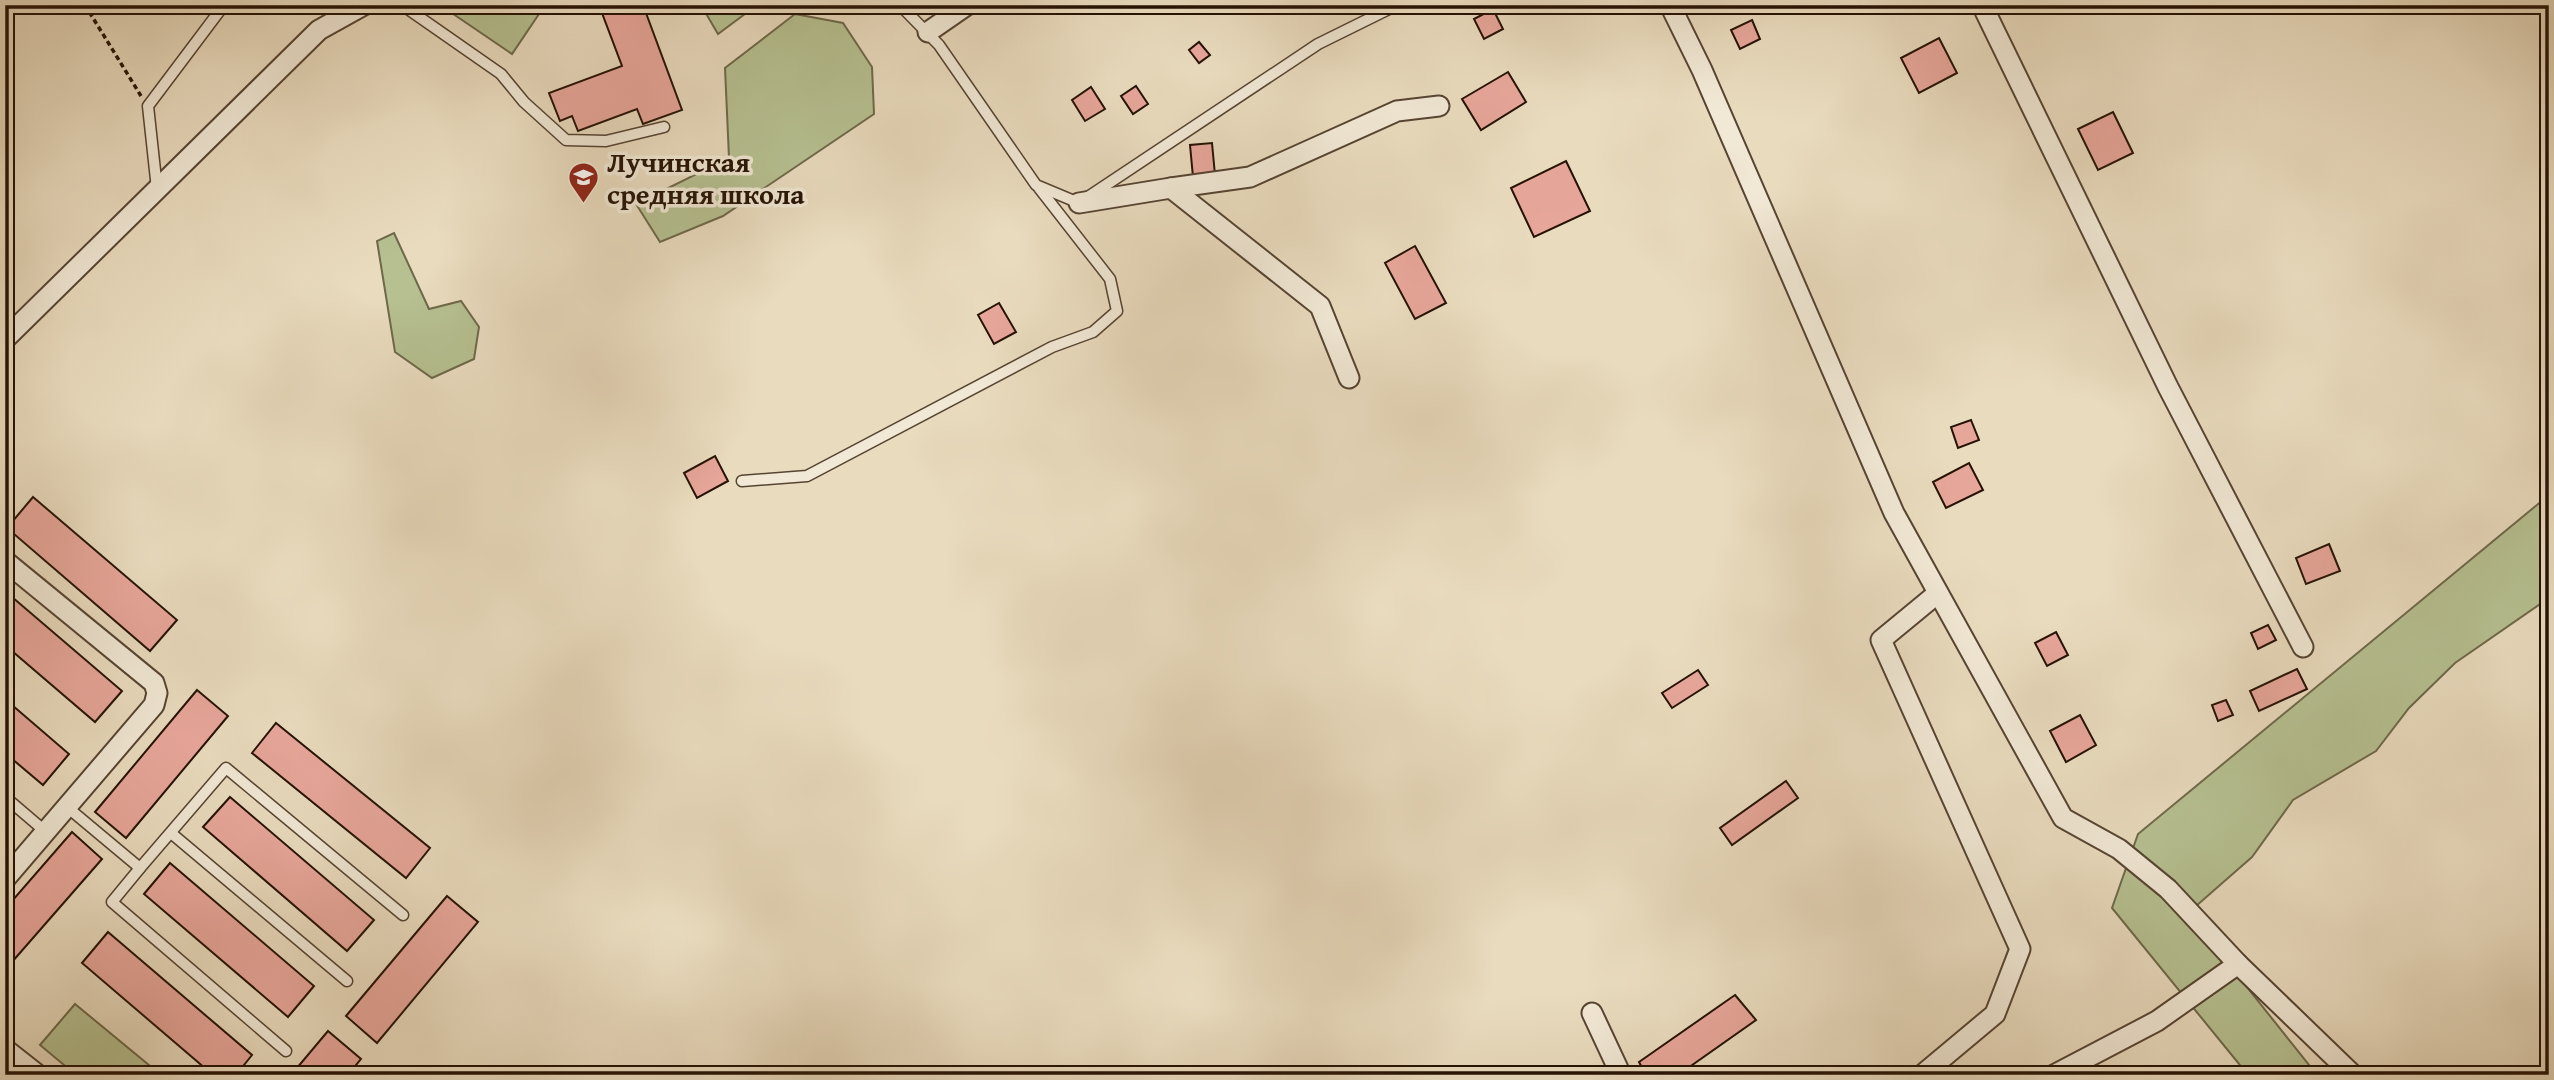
<svg xmlns="http://www.w3.org/2000/svg" width="2554" height="1080" font-family="'Gentium Book Plus',serif">
<style>
.green{fill:#b6c091;stroke:#6e694a;stroke-width:2}
.building{fill:#e7a69a;stroke:#251204;stroke-width:2}
.lines{fill:none;stroke-linecap:round;stroke-linejoin:round}
.service-casing{stroke:#564432;stroke-width:13}
.minor-casing{stroke:#564432;stroke-width:23}
.path{stroke:#251204;stroke-width:3.5;stroke-dasharray:5 3.5;stroke-linecap:butt}
.service{stroke:#f1e8d5;stroke-width:10}
.minor{stroke:#f1e8d5;stroke-width:19}
.labels{text-anchor:middle;dominant-baseline:central;stroke-width:7;stroke-linejoin:round;paint-order:stroke}
.poi-label{font-size:28px;font-weight:bold;fill:#251204;stroke:#f1e8d5;text-anchor:start}
</style>
<rect width="100%" height="100%" fill="#e9dbbe"/>
<filter id="stains"><feTurbulence type="fractalNoise" baseFrequency=".00286" numOctaves="4"/><feColorMatrix values="0 0 0 0 .2 0 0 0 0 .09 0 0 0 0 .02 0 0 0 .5 -.17"/></filter>
<radialGradient id="worn" r=".72"><stop offset=".6" stop-color="#630" stop-opacity="0"/><stop offset="1" stop-color="#630" stop-opacity=".3"/></radialGradient>
<g class="green">
<path d="M440,5h105l-33,49z"/>
<path d="M701,5h56l-39,29z"/>
<path d="M795,14l48,9 29,44 2,47 -151,102 -63,26 -24,-38 93,-46 -4,-90z"/>
<path d="M394,233l35,76 32,-8 18,26 -5,32 -42,19 -37,-26 -18,-111z"/>
<path d="M2549,495v103l-94,65 -46,45 -33,43 -83,49 -41,57 -64,56 129,162h-69l-136,-167 26,-74z"/>
<path d="M75,1004l86,71h-85l-36,-30z"/>
</g>
<g class="building">
<path d="M624,5h19l39,105 -39,14 -6,-15 -59,22 -6,-15 -12,5 -11,-28 73,-27 -20,-53z"/>
<path d="M1493,9l10,20 -19,10 -10,-20z"/>
<path d="M1752,20l8,19 -20,10 -9,-19z"/>
<path d="M1939,38l18,35 -38,20 -18,-35z"/>
<path d="M1199,42l11,13 -11,8 -10,-13z"/>
<path d="M1508,72l18,30 -45,28 -19,-31z"/>
<path d="M1136,86l12,18 -15,10 -12,-18z"/>
<path d="M1091,87l14,22 -20,12 -13,-21z"/>
<path d="M2113,112l20,41 -35,17 -20,-41z"/>
<path d="M1212,143l3,32 -22,2 -3,-32z"/>
<path d="M1566,161l24,50 -56,26 -23,-49z"/>
<path d="M1415,246l31,57 -31,16 -30,-56z"/>
<path d="M999,303l17,29 -22,12 -16,-29z"/>
<path d="M1971,420l8,20 -21,8 -7,-21z"/>
<path d="M715,456l13,25 -31,17 -13,-25z"/>
<path d="M1969,463l14,27 -37,18 -13,-26z"/>
<path d="M33,497l144,123 -27,31 -143,-123z"/>
<path d="M2329,544l11,27 -34,13 -10,-26z"/>
<path d="M5,591l117,100 -27,31 -90,-77z"/>
<path d="M2268,625l8,15 -18,9 -7,-16z"/>
<path d="M2056,632l12,23 -21,11 -12,-23z"/>
<path d="M2297,669l10,20 -48,22 -9,-20z"/>
<path d="M1698,670l10,15 -36,23 -10,-15z"/>
<path d="M197,690l31,26 -102,122 -31,-26z"/>
<path d="M5,699l64,55 -26,31 -38,-32z"/>
<path d="M2226,700l7,15 -15,6 -6,-16z"/>
<path d="M2080,715l16,30 -30,17 -16,-31z"/>
<path d="M276,723l154,125 -24,30 -154,-125z"/>
<path d="M1786,781l12,17 -66,47 -12,-17z"/>
<path d="M230,797l144,123 -27,31 -144,-124z"/>
<path d="M72,832l30,27 -97,111v-61z"/>
<path d="M170,863l144,123 -26,31 -144,-123z"/>
<path d="M447,896l31,26 -101,121 -31,-27z"/>
<path d="M108,932l144,123 -16,20h-23l-131,-112z"/>
<path d="M1735,995l21,25 -78,55h-32l-7,-13z"/>
<path d="M328,1031l33,28 -13,16h-57z"/>
</g>
<g class="lines">
<defs>
<g id="service">
<path d="M402,5l99,69 23,28 42,38 40,1 58,-14"/>
<path d="M900,5l39,40 97,140 43,18 239,-159 79,-39"/>
<path d="M157,189l-9,-83 76,-101"/>
<path d="M742,481l65,-5 245,-129 41,-15 24,-21 -7,-32 -71,-91"/>
<path d="M5,797l41,35"/>
<path d="M67,807l73,61 -28,34 174,149"/>
<path d="M171,833l176,148"/>
<path d="M140,868l86,-100 177,147"/>
</g>
<g id="minor">
<path d="M1670,5l32,65 192,443 169,305 56,31 49,40 70,75 115,111"/>
<path d="M1982,5l186,382 135,260"/>
<path d="M928,32l39,-27"/>
<path d="M1171,188l79,-11 147,-66 42,-5"/>
<path d="M1079,203l92,-15 149,118 29,72"/>
<path d="M5,339l314,-309 45,-25"/>
<path d="M5,561l149,122 3,10 -3,12 -149,174"/>
<path d="M1592,1013l29,62"/>
<path d="M5,1049l33,26"/>
<path d="M1922,1075l73,-61 25,-65 -139,-309 57,-47"/>
<path d="M2054,1075l103,-54 81,-57"/>
</g>
</defs>
<use href="#service" class="service-casing"/>
<use href="#minor" class="minor-casing"/>
<path class="path" d="M85,5l56,91"/>
<use href="#service" class="service"/>
<use href="#minor" class="minor"/>
</g>
<defs>
<symbol id="school-pin" viewBox="-11 -11 22 30"><path d="M0 17L-7.5 6A9.5 9.5 0 1 1 7.5 6Z" fill="#8f2418" stroke="#f1e8d5"/><path d="M0-5L7-2L0 1L-7-2ZM-4 1L0 2.5L4 1V4Q0 6-4 4Z" fill="#fff"/></symbol>
</defs>
<g fill-rule="evenodd">
<use href="#school-pin" x="566" y="160" width="35" height="47"/>
</g>
<g class="labels">
<g class="poi-label">
<text x="607" y="161">Лучинская<tspan x="607" dy="32">средняя школа</tspan></text>
</g>
</g>
<rect width="2554" height="1080" fill="none" stroke="#e9dbbe" stroke-width="28"/>
<rect x="7" y="7" width="2540" height="1066" fill="none" stroke="#251204" stroke-width="3.5"/>
<rect x="14" y="14" width="2526" height="1052" fill="none" stroke="#251204" stroke-width="2"/>
<rect width="100%" height="100%" filter="url(#stains)"/>
<rect width="100%" height="100%" fill="url(#worn)"/>
</svg>
